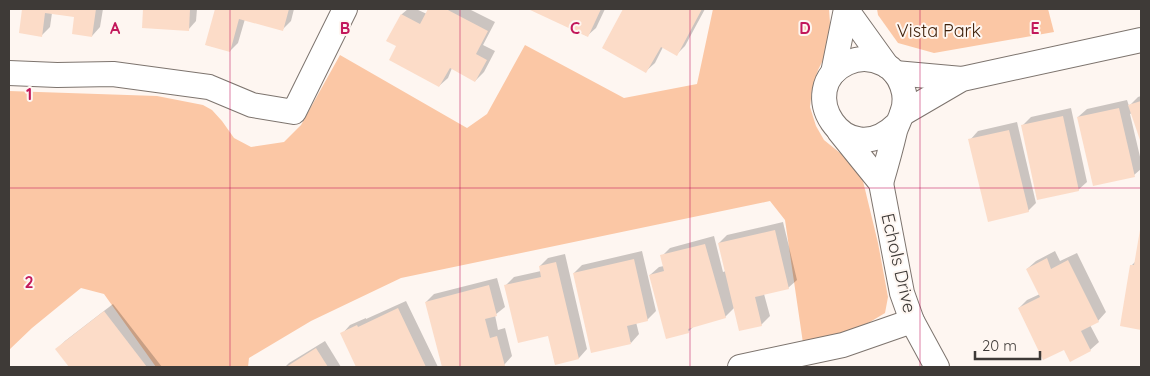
<svg xmlns="http://www.w3.org/2000/svg" width="1150" height="376" font-family="Quicksand,sans-serif">
<style>
.green{fill:#fbc7a5}
.shadow{fill:#0003}
.building{fill:#fcdcc8}
.lines{fill:none;stroke-linecap:round;stroke-linejoin:round}
.street-casing{stroke:#7d746e;stroke-width:26}
.street{stroke:#fff;stroke-width:24}
.grid{fill:none;stroke:#c2185b;stroke-width:1;stroke-opacity:0.55}
.labels{text-anchor:middle;dominant-baseline:central;stroke-width:4;stroke-linejoin:round;paint-order:stroke}
.park-label{font-size:18px;fill:#40220c;stroke:#fef6f1}
.street-label{font-size:18px;fill:#3e3a37;stroke:#fef6f1}
.grid-label{font-size:16px;text-anchor:middle;font-weight:bold;fill:#c2185b;stroke:#fef6f1;stroke-width:4;stroke-linejoin:round;paint-order:stroke}
</style>
<rect width="100%" height="100%" fill="#fef6f1"/>
<g class="green">
<path d="M713,9h116l1,14v23l-12,24 -6,19 -2,18 6,19 8,14 26,21 13,20 15,62 10,54 -3,16 -15,9 -24,11 -43,10 -18,-123 -15,-19 -369,77 -90,43 -62,37 -1,9h-92l-52,-73 -23,-6 -49,40 -23,22v-259l148,5 46,9 9,5 10,11 12,17 17,9 33,-5 17,-17 39,-70 127,73 20,-14 38,-69 99,53 73,-14z"/>
<path d="M877,9h171l6,23 -120,21 -36,-10 -20,-28z"/>
</g>
<g class="shadow">
<path d="M24,9h79l-3,18 -8,9 -17,-20 -23,-3 -2,14 -9,9 -21,-4z"/>
<path d="M145,9h52l-1,12 -8,9 -44,-3z"/>
<path d="M217,9h77l-3,12 -8,8 -38,-10 -7,24 -8,8 -23,-6z"/>
<path d="M408,9h8l11,5 3,-5h39l26,13 -12,23 12,6 -11,21 -9,9 -23,-13 -4,10 -9,8 -41,-40 -10,-5 14,-27z"/>
<path d="M531,9h74l-9,19 -9,8z"/>
<path d="M624,9h81l-20,37 -8,8 -14,-7 -8,16 -9,8 -43,-23z"/>
<path d="M1141,96v44l-9,-27 -2,1 11,47v8l-7,6 -56,-58 9,-8 40,-9 2,6 9,-9z"/>
<path d="M1071,108l16,74 -9,8 -55,-65 8,-8z"/>
<path d="M1017,122l19,81 -8,8 -58,-71 8,-9z"/>
<path d="M783,222l14,58 -9,8 -24,6 6,22 -9,9 -27,-17 -9,9 -30,8 -7,7 -38,-57 9,-8 5,-1 -2,-10 8,-8 44,-12 9,36 3,-1 -7,-28 8,-8z"/>
<path d="M1141,231v98l-20,-4 11,-60 4,-4z"/>
<path d="M642,251l14,60 -9,9 -11,2 3,12 -8,9 -57,-70 8,-8z"/>
<path d="M1055,251l5,10 17,-8 29,59 -8,9 -8,4 9,17 -9,8 -25,-2 -46,-40 8,-8 13,-6 -13,-25 9,-8z"/>
<path d="M565,254l22,95 -8,9 -24,5 -6,-28 -44,-49 9,-9 27,-6 -1,-5 8,-8z"/>
<path d="M497,278l8,29 -10,8 3,15 7,-2 7,28 -8,9 -10,2h-51l-17,-65 8,-8z"/>
<path d="M406,301l32,66h-81l-15,-33 8,-9 16,-7v1z"/>
<path d="M113,304l49,63h-91l-14,-18 8,-8z"/>
<path d="M325,341l16,26h-56l4,-4z"/>
</g>
<g class="building">
<path d="M22,9h74l-4,28 -20,-3 2,-17 -29,-4 -3,24 -23,-4z"/>
<path d="M143,9h47l-1,22 -47,-3z"/>
<path d="M215,9h74l-6,22 -44,-12 -9,33 -25,-7z"/>
<path d="M428,9h18l42,22 -12,23 11,6 -12,22 -25,-14 -11,19 -50,-27 7,-14 -10,-5 15,-27 19,10z"/>
<path d="M528,9h73l-13,28z"/>
<path d="M623,9h79l-25,47 -16,-9 -15,26 -44,-25z"/>
<path d="M1141,101v42l-13,-38z"/>
<path d="M1119,108l16,69 -42,9 -16,-69z"/>
<path d="M1063,116l16,75 -42,9 -16,-75z"/>
<path d="M1009,130l20,82 -41,10 -20,-83z"/>
<path d="M775,230l14,59 -34,8 7,29 -23,5 -21,-88z"/>
<path d="M1140,230l1,1v99l-21,-4 10,-61h4z"/>
<path d="M705,244l21,74 -38,11 1,4 -23,6 -17,-64 15,-4 -4,-16z"/>
<path d="M1047,258l4,11 17,-9 31,62 -18,9 10,20 -21,11 -6,-12 -21,10 -25,-52 22,-11 -14,-28z"/>
<path d="M634,259l14,62 -21,5 4,18 -40,9 -18,-80z"/>
<path d="M556,262l23,97 -24,6 -7,-29 -30,7 -14,-58 37,-8 -2,-11z"/>
<path d="M489,285l8,31 -12,3 5,19 7,-2 8,30 -6,1h-57l-17,-65z"/>
<path d="M398,308l28,59h-70l-16,-34 17,-8 1,2z"/>
<path d="M104,311l43,56h-78l-14,-18z"/>
<path d="M316,348l12,19h-42z"/>
</g>
<g class="lines">
<defs>
<g id="street">
<path d="M846,9l41,57"/>
<path d="M9,73l48,2 56,-1 96,13 43,18 42,7 51,-103"/>
<path d="M833,73l13,-64"/>
<path d="M895,73l67,6"/>
<path d="M902,114l60,-35 179,-39"/>
<path d="M839,131l42,52 21,110 10,28 25,46"/>
<path d="M881,183c5,-17 10,-35 14,-52 2,-7 5,-11 7,-18 7,-17 -1,-40 -18,-49 -12,-6 -24,-7 -37,-1 -54,25 -2,112 50,61"/>
<path d="M740,367l103,-22 69,-24"/>
</g>
</defs>
<use href="#street" class="street-casing"/>
<use href="#street" class="street"/>
</g>
<path class="grid" d="M230,9v358M460,9v358M690,9v358M920,9v358M9,188h1132"/>
<g class="labels">
<g class="park-label">
<text x="939" y="30">Vista Park</text>
</g>
<g class="street-label">
<text transform="translate(899 263) rotate(77)">Echols Drive</text>
</g>
</g>
<g class="grid-label">
<text x="115" y="34">A</text>
<text x="345" y="34">B</text>
<text x="575" y="34">C</text>
<text x="805" y="34">D</text>
<text x="1035" y="34">E</text>
<text x="29" y="100">1</text>
<text x="29" y="288">2</text>
</g>
<rect width="1150" height="376" fill="none" stroke="#3e3a37" stroke-width="20"/>
<path d="M975 351v8h65v-8" fill="none" stroke="#3e3a37" stroke-width="2.5"/>
<text x="982" y="351" font-size="15" fill="#3e3a37" stroke="#fef6f1" stroke-width="4" paint-order="stroke">20 m</text>
</svg>
